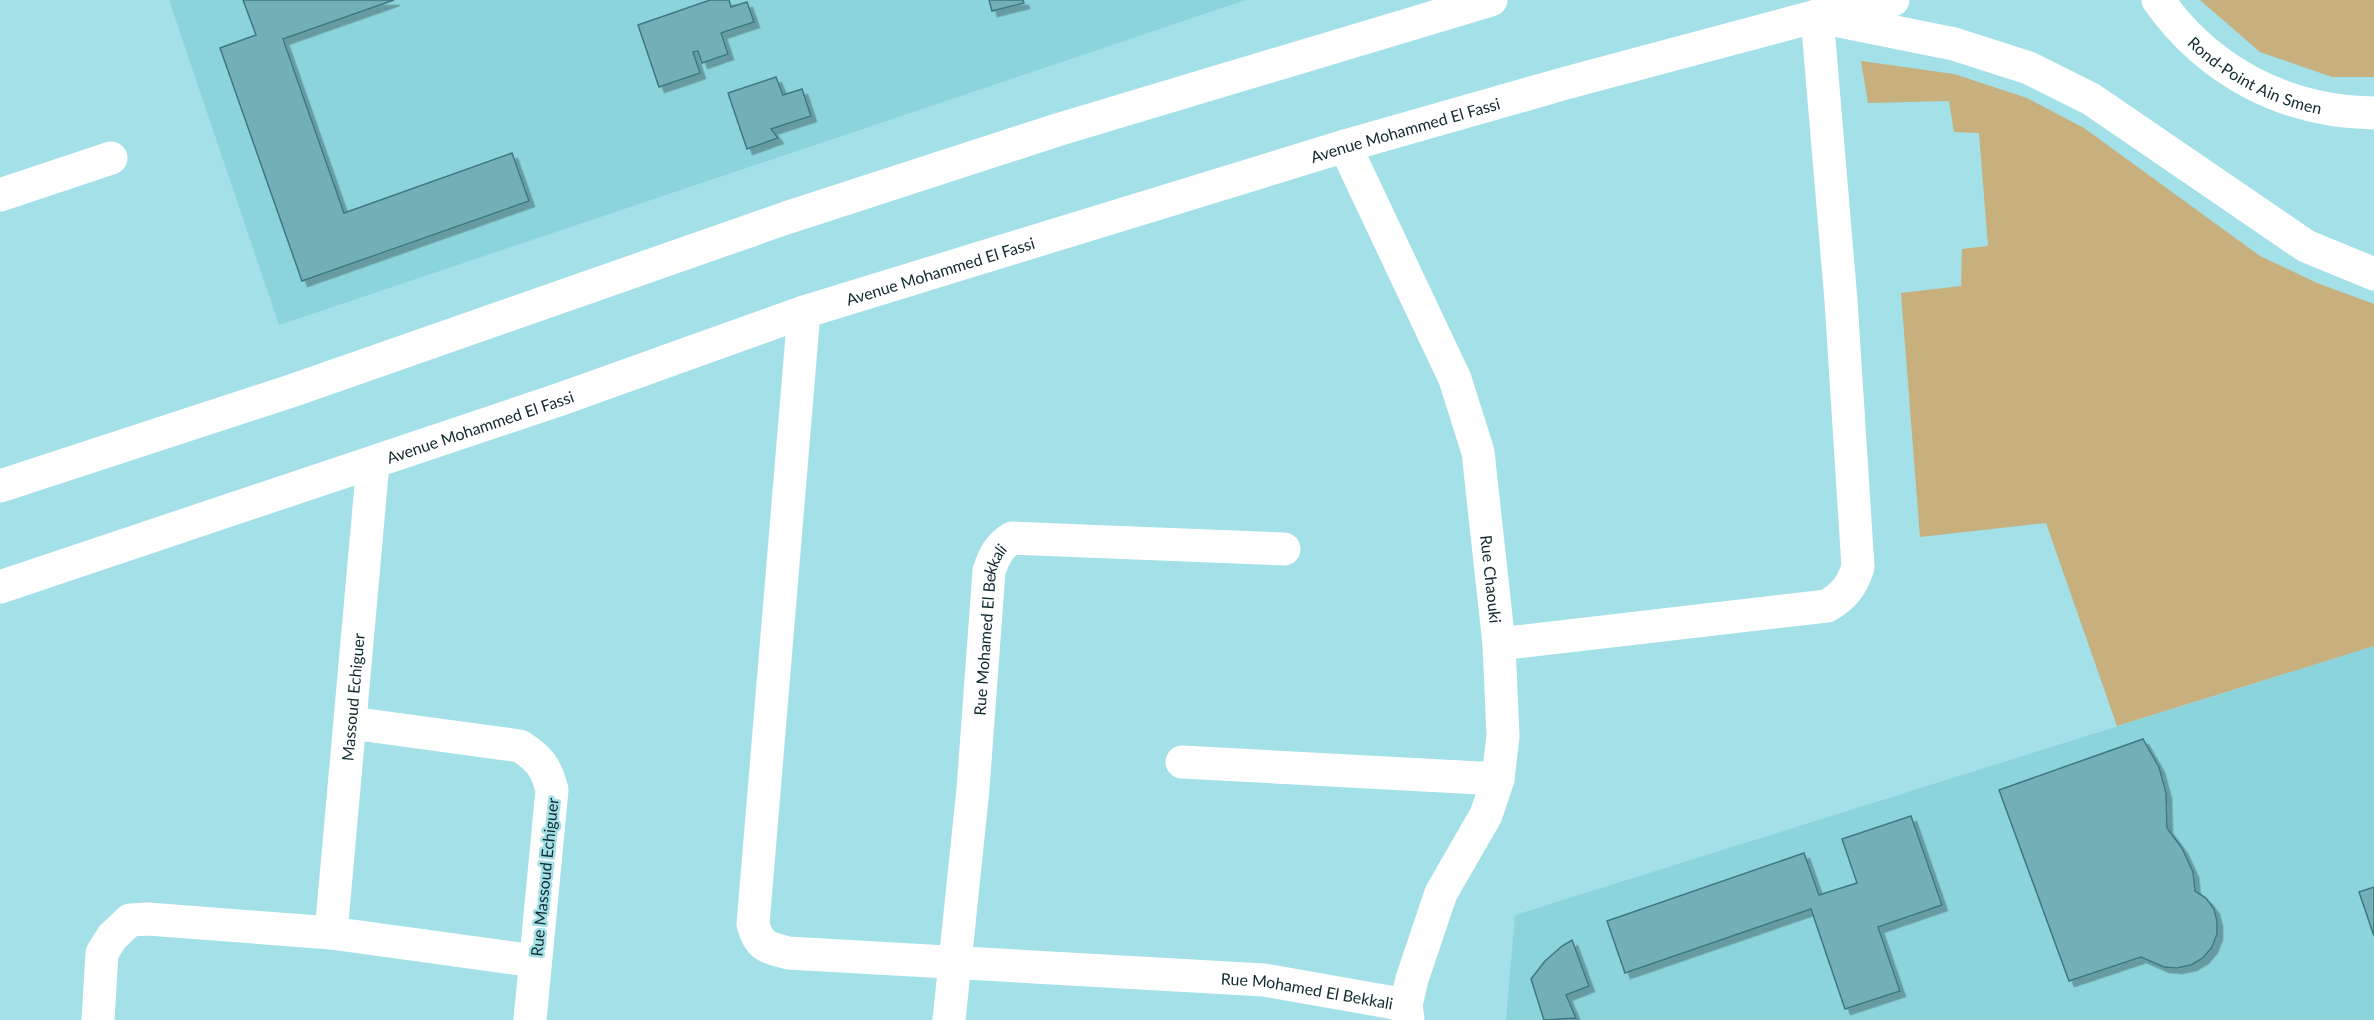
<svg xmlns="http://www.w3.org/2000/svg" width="2374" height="1020" font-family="Lato,sans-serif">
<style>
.built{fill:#8cd4dc}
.green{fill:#c7af7e}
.building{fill:#73afb6;stroke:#3e7980;stroke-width:1.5;filter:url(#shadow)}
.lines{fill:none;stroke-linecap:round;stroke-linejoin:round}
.minor{stroke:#fff;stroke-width:33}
.major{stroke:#fff;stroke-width:33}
.highway{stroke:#fff;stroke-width:33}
.labels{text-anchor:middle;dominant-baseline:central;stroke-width:5;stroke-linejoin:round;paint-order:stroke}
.street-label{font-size:16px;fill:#10292c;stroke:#a3e0e7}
</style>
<defs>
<filter id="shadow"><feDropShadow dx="5.5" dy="5.5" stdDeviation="0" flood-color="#0004"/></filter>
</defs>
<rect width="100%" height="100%" fill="#a3e0e7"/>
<g class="built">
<path d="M169,0h1077l-967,325z"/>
<path d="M2374,646v374h-868l9,-105z"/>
</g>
<g class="green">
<path d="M2200,0h174v77h-42l-72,-25z"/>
<path d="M1861,61l93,13 73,24 57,30 176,128 57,27 57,21v342l-257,80 -71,-203 -126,14 -19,-244 60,-7 1,-37 26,-3 -9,-113 -25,-1 -5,-31 -81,2z"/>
</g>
<g class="building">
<path d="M243,0h151l-111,39 61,174 168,-60 17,48 -227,80 -82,-233 36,-13z"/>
<path d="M710,0h19l2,7 16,-5 7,20 -33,11 7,21 -26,9 -4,-12 -5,1 7,21 -41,14 -21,-62z"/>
<path d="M989,0h34l1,3 -32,8z"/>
<path d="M776,77l7,18 19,-6 9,27 -40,13 7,9 -31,11 -19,-56z"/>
<path d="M2143,739l16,28 7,26 1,35 15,20 11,24 2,19 11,7 8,11 3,12v13l-5,13 -9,11 -12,7 -14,3 -13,-1 -23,-10 -72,24 -70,-191z"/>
<path d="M1911,816l31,89 -64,22 22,64 -55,18 -34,-100 -186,64 -18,-52 197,-68 15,42 38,-12 -15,-44z"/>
<path d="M2374,887v49l-15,-44z"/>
<path d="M1572,940l17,46 -23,9 10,23 -32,2 -13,-41 14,-18 17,-15z"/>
</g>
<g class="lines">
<g class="minor">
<path id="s1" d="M1345,146l110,233 23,73 21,192 4,92 -5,43 -12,36 -45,78 -29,86 -6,26 2,15"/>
<path d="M0,195l111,-37"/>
<path id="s2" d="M804,312l-51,612c6,23 14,23 35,29l476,27 142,25"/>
<path d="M1499,644l328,-38c17,-10 25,-20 31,-39l-17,-266 -24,-285"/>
<path d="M351,723l169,23c20,13 26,21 32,44l-22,230"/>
<path d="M1182,762l316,17"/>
<path id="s3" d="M331,933l42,-470"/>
<path d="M98,1020l4,-67 10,-16 18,-17 18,-1 183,14 204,28"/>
<path id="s4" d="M949,1020l24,-231 16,-218c5,-15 10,-25 23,-33l272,11"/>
</g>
<g class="major">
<path d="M1830,19l124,25 75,24 62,31 215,147 68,28"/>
<path d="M0,486l294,-96 492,-172 271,-88 434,-130"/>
<path id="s5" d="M0,587l561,-188 243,-87 541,-166 221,-63 251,-67 76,-16"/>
</g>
<path class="highway" id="s6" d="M2158,0c51,72 128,112 216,113"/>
</g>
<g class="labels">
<g class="street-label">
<text stroke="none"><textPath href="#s6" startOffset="126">Rond-Point Ain Smen</textPath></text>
<text stroke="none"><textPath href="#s5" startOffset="1478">Avenue Mohammed El Fassi</textPath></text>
<text stroke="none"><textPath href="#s5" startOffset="992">Avenue Mohammed El Fassi</textPath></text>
<text stroke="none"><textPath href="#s5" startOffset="506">Avenue Mohammed El Fassi</textPath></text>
<text stroke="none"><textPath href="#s1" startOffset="462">Rue Chaouki</textPath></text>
<text stroke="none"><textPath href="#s4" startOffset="393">Rue Mohamed El Bekkali</textPath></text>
<text stroke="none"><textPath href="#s3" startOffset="237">Massoud Echiguer</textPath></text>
<text transform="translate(544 877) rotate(-84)">Rue Massoud Echiguer</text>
<text stroke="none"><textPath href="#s2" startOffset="1184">Rue Mohamed El Bekkali</textPath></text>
</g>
</g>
</svg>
